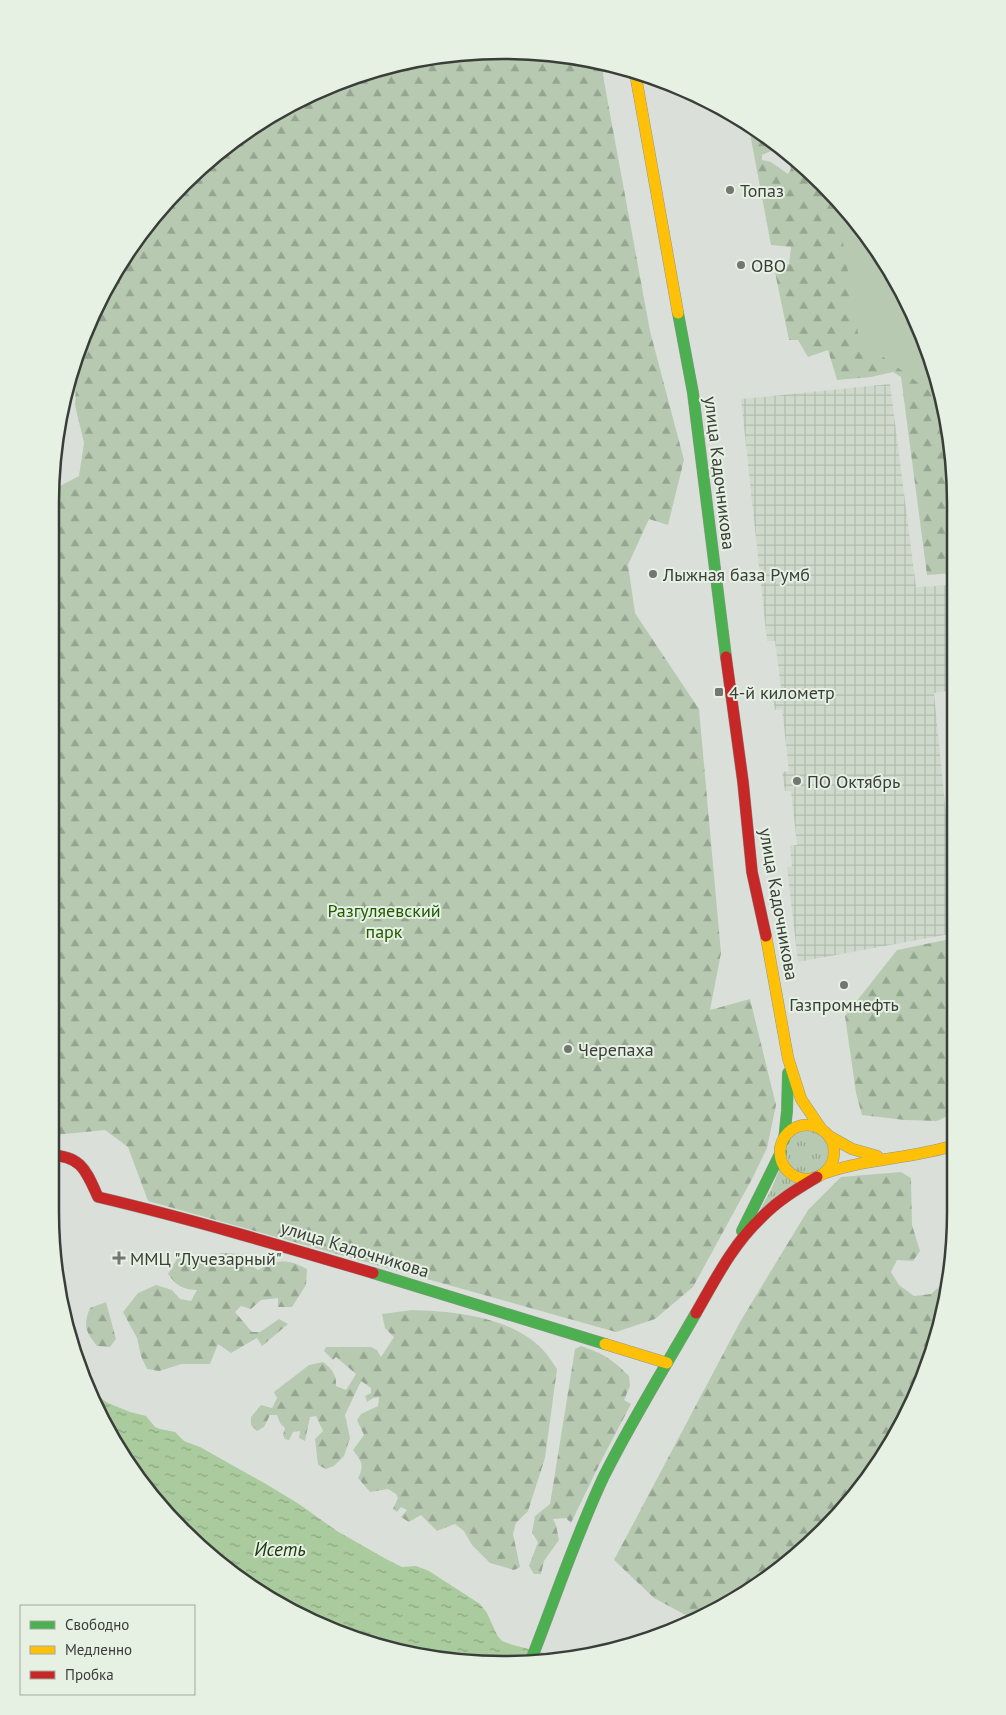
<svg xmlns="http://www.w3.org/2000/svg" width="1006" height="1715" font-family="'PT Sans',sans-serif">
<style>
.industrial{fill:url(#industrial-grid)}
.grass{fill:url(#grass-tufts)}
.forest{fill:url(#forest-firs)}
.green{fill:#b7cab1}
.water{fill:url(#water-ripples)}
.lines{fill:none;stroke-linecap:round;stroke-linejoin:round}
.fast-casing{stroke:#919690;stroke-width:12}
.slow-casing{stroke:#919690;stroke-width:12}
.jam-casing{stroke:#919690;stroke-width:12}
.fast{stroke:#4caf50;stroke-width:11}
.slow{stroke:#ffc107;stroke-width:11}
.jam{stroke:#c62828;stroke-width:11}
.poi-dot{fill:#727771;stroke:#e6f0e3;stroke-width:2}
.labels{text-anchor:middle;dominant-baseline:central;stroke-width:4;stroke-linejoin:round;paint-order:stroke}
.poi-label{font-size:18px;fill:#3a3e39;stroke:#e6f0e3;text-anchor:start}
.street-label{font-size:18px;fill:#3a3e39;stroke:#e6f0e3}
.park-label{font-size:18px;fill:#215900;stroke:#e6f0e3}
.water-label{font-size:19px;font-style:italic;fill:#1a370e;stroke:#e6f0e3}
.rim{fill:none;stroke:#3a3e39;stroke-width:2.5}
</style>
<defs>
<pattern id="industrial-grid" width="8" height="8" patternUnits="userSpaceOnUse" patternTransform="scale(1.25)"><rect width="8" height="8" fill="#ced9cb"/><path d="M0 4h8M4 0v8" fill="none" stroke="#b2bbaf"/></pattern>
<pattern id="grass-tufts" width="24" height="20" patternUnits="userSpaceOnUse" patternTransform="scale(1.25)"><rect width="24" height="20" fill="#b7cab1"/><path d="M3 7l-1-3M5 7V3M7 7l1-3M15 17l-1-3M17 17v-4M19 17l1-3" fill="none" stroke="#96a591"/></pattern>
<pattern id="forest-firs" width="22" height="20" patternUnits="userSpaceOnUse" patternTransform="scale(1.25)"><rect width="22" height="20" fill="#b7cab1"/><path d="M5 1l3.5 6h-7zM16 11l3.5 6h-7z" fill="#96a591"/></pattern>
<pattern id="water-ripples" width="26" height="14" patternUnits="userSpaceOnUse" patternTransform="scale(1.25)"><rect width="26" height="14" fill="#aacb9e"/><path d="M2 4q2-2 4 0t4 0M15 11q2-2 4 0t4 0" fill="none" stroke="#8ba682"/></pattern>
</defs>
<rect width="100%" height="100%" fill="#dae0d9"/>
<path class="industrial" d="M890,384l26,203 39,-2v105l-21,3 21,212v28l-157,29 -11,-95 5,-1 -2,-20 7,-1 -6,-54h-6l-3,-19 7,-1 -7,-62 -7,1 -3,-20 9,-2 -6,-47h-8l-26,-242z"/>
<g class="grass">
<circle cx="807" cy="1152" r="21"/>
<path d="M780,1168l6,9 10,6 -36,27 11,-20z"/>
</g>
<g class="forest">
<path d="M503,50l88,9 11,3 2,19 46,250 34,129 -16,65 -19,-6 -21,46 7,48 64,96 22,244 -11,57 40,-11 26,106 -9,43 -15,31 -59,108 -38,32 -39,13 -468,-131 -20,-54 -23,-17 -50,5 -5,-5 1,-639 28,-15 5,-33 -9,-38 2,-42 18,-41 9,-12 -3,-8 25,-50 56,-69 69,-56 78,-42 85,-26z"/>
<path d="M748,123l28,21 -5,7 -9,4v5l9,2 17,12 3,-5 -3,-13 1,-1 35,28 71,93 37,82 23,115v100l-28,2 -26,-198 -8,-5 -22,5 -34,3 -9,-30 -20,7 -10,-17h-9l-14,-68 14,-8 2,-17 -20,-2z"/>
<path d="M955,938v175l-18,8 -32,-1 -43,-5 -6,-22 -11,-77 52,-66z"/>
<path d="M901,1172l10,6 1,47 8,26 -7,10 -16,-1 -6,12 8,13 15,11 17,-2 16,-14 -15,78 -52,105 -101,108 -88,47 -37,-20 -40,-38 126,-238 68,-112 33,-33z"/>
<path d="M188,1253l14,8h13l5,-8 22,1 7,10 9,6c19,-11 30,-11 49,-1l-1,16 -14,22h-14v-9l-17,2 -10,9 -10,-3 -6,6 17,20h8l19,-13 9,5 -26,22 -5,-8 -26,15 -13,-9 -8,20h-28l-23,7 -12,-2 -6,-13 -4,-18 -14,-26 15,-19 18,-8 16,5 8,9 11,2 6,-11c-14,0 -21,-5 -29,-16l9,-15z"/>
<path d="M106,1302l10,37 -6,8 -13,-1c-12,-15 -14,-21 -7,-38z"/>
<path d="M412,1310c42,1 97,7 128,37 7,6 12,15 17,22l-12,89 -17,53 -12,12 -3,11 7,33 -6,3 -24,-7 -18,-18 -8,-14 -9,-7 -18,7 -16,-16 -12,7 -8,-5 6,-7 -6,-3 -4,5 -4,-3 5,-11 -2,-4 -8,-5 -18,3 -12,-14c7,-13 3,-17 -5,-28l11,-15 -7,-15 4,-6 17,-8 1,-9 -6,1 -6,4 -2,-6 6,-3v-5l-10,-7 -16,34 5,23 -6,18 -10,10 -8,3 -8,-4 -3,-26 8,-8 -7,-15 -6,1 -5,24 -6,-3 1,-7 -7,1 -4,8 -4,-1 -2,-4 2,-7 -5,-5 -3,-8h-7l-6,12 -7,4 -6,-6v-8l10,-12 11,3 5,-10 -3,-6 35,-27 14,-3c9,6 14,14 13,24l10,4 10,-16 -20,-17 -3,3 -9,-9 2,-4h45l6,3 4,7 13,-20 -9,-9 -3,-14z"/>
<path d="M581,1346c23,8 31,13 48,30l1,10 -6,14 7,4 -31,59 -29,60 -5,-5 -13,1 3,6 3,15 -15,21 -3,13h-7l-5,-8 9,-24 -6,-9 3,-17 15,-12 25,-155z"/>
</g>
<path class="green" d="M836,199l59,77 37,82 8,41 -81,-60z"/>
<path class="water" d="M93,1393l15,10 22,9 16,4 9,11 5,2 15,3 9,9 16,6 66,37 33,20 38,27 49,28 16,8 14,-1 13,5 51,33 7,9 10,22 5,6 11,4 44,11 -54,9 -118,-16 -134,-61 -108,-100z"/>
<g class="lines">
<defs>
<g id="fast">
<path d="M678,313l15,80 33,264"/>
<path d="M784,1140l3,-29 1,-38"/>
<path d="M742,1231l39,-79"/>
<path d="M373,1273l232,71"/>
<path d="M531,1660c24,-61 45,-125 73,-184 28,-56 61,-109 92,-163"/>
</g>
<g id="slow">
<path d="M635,72l43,241"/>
<path d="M766,936l22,122 13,41 21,31"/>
<circle cx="807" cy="1152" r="27"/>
<path d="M829,1136l23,13 25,7"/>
<path d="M825,1173c42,-15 87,-14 130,-28"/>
<path d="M605,1344l62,19"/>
</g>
<g id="jam">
<path d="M726,657l17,125 9,90 14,64"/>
<path d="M50,1155c32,1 36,16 48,42 93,22 184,49 275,76"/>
<path d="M696,1313c19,-33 37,-69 65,-95 16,-17 36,-29 56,-41"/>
</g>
</defs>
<use href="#fast" class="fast-casing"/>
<use href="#slow" class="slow-casing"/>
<use href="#jam" class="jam-casing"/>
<use href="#fast" class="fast"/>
<use href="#slow" class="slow"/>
<use href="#jam" class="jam"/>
</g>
<g class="poi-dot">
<circle cx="730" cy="190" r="5"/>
<circle cx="741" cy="265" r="5"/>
<circle cx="653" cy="574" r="5"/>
<rect x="714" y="687" width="10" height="10" rx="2.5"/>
<circle cx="797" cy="781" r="5"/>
<circle cx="844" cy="985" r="5"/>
<circle cx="568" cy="1049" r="5"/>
<path d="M116.5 1250.5h5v5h5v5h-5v5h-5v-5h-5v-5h5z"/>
</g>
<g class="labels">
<g class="poi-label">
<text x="740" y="190">Топаз</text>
<text x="751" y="265">ОВО</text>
<text x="663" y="574">Лыжная база Румб</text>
<text x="729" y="692">4-й километр</text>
<text x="807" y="781">ПО Октябрь</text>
<text x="844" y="1004" text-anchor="middle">Газпромнефть</text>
<text x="578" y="1049">Черепаха</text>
<text x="130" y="1258">ММЦ "Лучезарный"</text>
</g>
<g class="street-label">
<text transform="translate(720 473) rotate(83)">улица Кадочникова</text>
<text transform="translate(779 904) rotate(80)">улица Кадочникова</text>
<text transform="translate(355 1249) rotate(17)">улица Кадочникова</text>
</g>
<g class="park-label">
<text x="384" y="910">Разгуляевский<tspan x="384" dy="21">парк</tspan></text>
</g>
<g class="water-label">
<text x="280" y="1549">Исеть</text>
</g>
</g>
<path d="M0 0H1006V1715H0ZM503 59H503A444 444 0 0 1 947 503V1212A444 444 0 0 1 503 1656H503A444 444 0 0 1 59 1212V503A444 444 0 0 1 503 59Z" fill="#e6f0e3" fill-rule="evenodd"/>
<path class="rim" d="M503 59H503A444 444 0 0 1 947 503V1212A444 444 0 0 1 503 1656H503A444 444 0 0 1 59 1212V503A444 444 0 0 1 503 59Z"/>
<rect x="20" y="1605" width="175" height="90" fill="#e6f0e3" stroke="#a1a99f"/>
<rect x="30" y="1621" width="25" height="8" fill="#4caf50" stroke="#a1a99f"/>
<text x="65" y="1630" font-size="15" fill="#3a3e39">Свободно</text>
<rect x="30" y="1646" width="25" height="8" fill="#ffc107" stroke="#a1a99f"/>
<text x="65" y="1655" font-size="15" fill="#3a3e39">Медленно</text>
<rect x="30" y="1671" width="25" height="8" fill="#c62828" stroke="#a1a99f"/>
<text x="65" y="1680" font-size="15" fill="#3a3e39">Пробка</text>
</svg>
